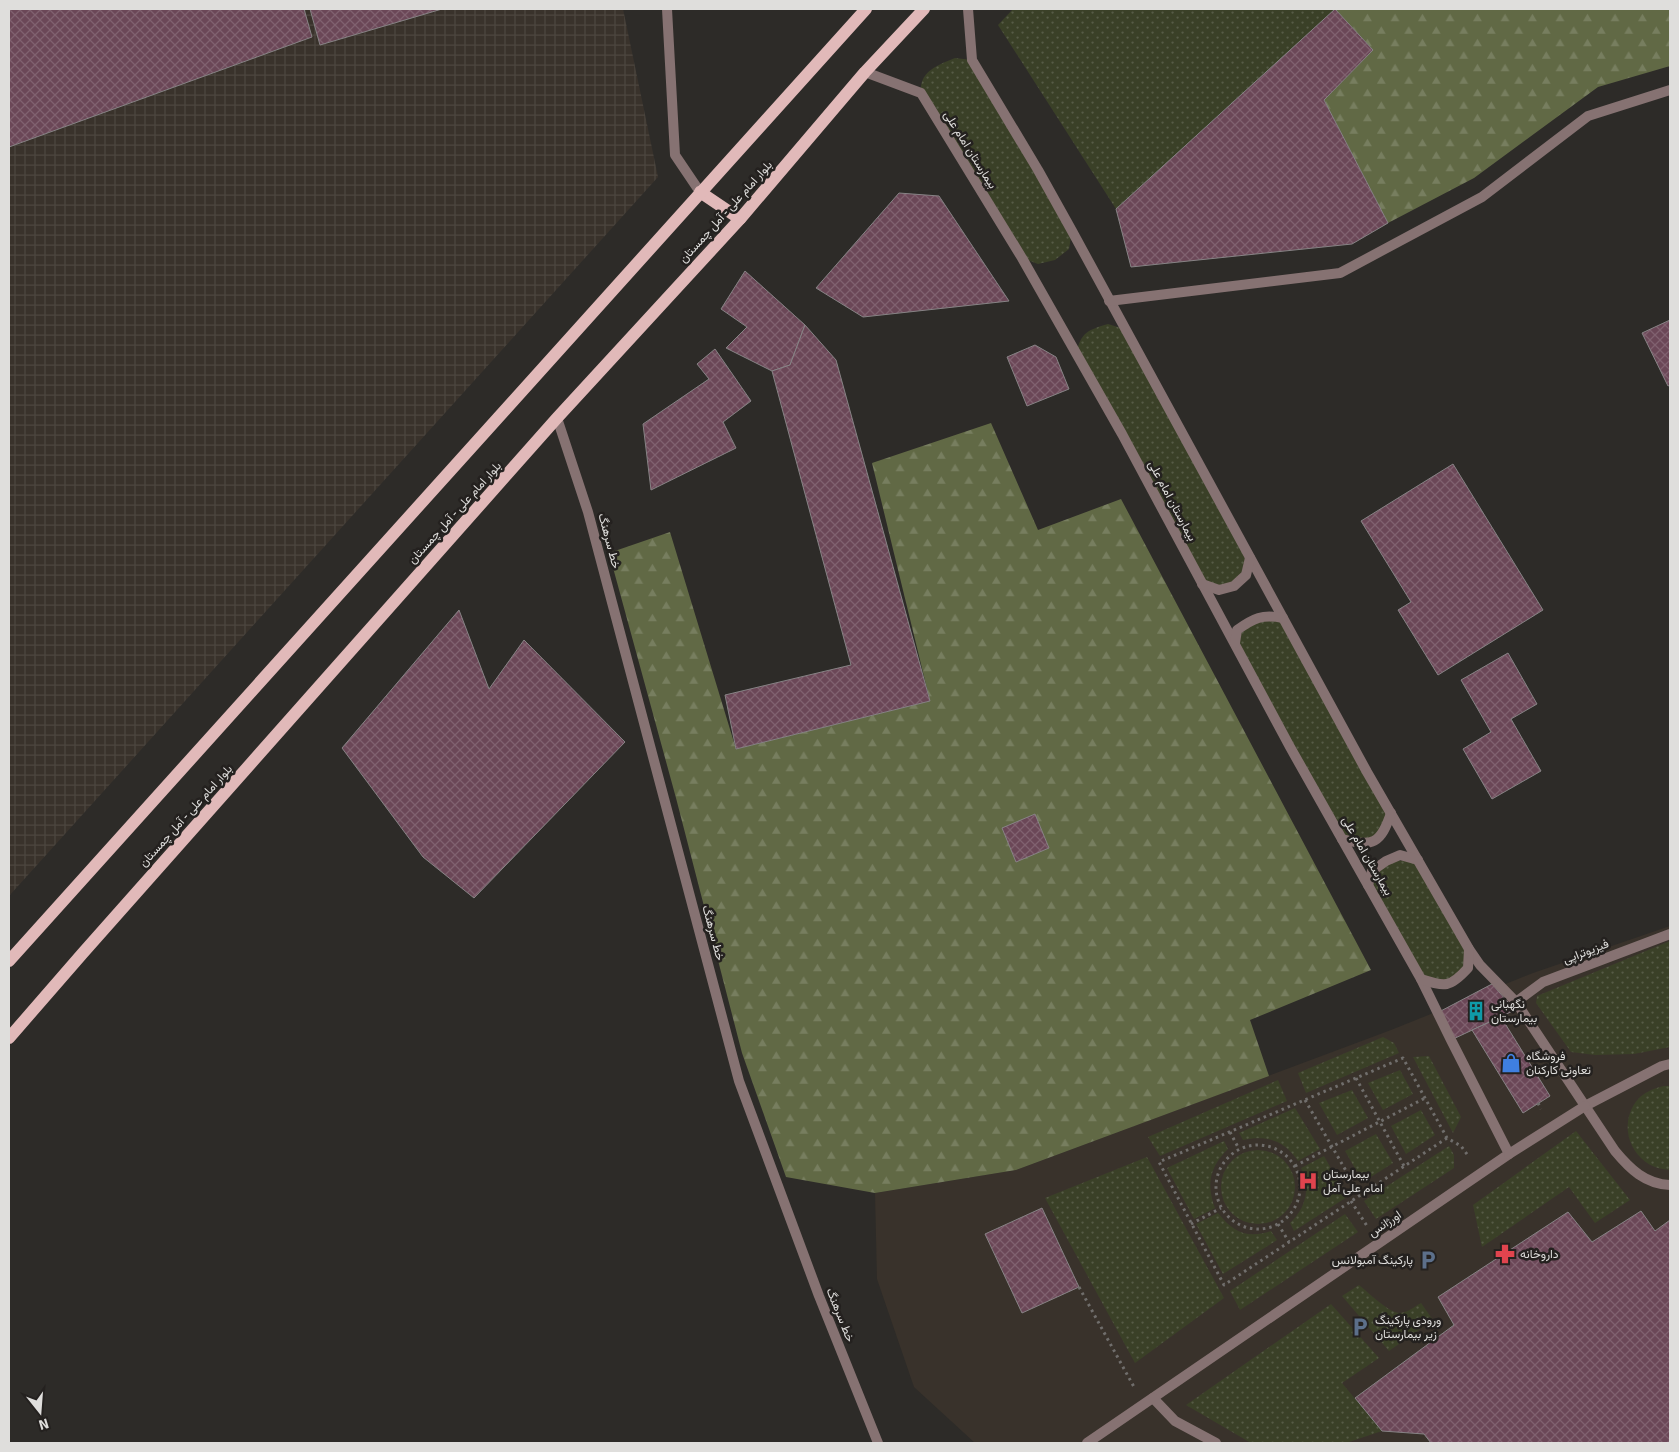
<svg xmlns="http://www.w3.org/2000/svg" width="1679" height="1452" font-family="Signika,Vazirmatn,sans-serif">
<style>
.industrial{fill:url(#industrial-grid)}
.built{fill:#39322b}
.grass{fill:url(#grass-dots)}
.forest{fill:url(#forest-firs)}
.building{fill:url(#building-cross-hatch);stroke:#878385}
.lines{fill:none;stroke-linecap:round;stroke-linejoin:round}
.path{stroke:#706e6c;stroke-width:3;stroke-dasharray:2.5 4;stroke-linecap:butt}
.lane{stroke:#867272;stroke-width:10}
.street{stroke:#867272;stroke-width:10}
.primary{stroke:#e1b9b9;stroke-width:12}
.labels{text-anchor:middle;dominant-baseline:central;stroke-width:5;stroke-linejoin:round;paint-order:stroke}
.street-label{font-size:12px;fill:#dfdedc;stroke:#24211f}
.poi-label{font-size:12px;fill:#dfdedc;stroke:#24211f;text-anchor:start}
</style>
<defs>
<pattern id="industrial-grid" width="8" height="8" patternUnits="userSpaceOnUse" patternTransform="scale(1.25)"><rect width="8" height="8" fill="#39322b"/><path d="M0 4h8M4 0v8" fill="none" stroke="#4c463f"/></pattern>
<pattern id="grass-dots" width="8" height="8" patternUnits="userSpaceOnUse" patternTransform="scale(1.25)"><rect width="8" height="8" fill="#3a4027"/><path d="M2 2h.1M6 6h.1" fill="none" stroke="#565b46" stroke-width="1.8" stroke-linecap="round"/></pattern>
<pattern id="forest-firs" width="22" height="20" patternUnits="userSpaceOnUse" patternTransform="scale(1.25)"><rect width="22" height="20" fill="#616945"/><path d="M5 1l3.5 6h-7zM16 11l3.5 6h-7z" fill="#777e5f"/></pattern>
<pattern id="building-cross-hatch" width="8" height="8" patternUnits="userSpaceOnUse" patternTransform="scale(1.25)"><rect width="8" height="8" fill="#6b4757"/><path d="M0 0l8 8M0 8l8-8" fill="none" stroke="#80616f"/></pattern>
</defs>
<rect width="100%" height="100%" fill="#2d2b28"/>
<path class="industrial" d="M9,9h614l35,168 -649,719z"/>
<path class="built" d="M1670,926v517h-695l-61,-56 -37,-108 -2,-86 141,-23 375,-140 142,-57z"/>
<g class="grass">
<path d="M1013,9h322l-219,200 -118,-184z"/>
<path d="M955,58l17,2 100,171 -3,18 -14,11 -17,4 -16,-6 -101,-165c-2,-22 17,-28 34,-35z"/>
<path d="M1108,324l16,5 126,229 -16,28 -32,-2 -126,-230c5,-22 12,-24 32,-30z"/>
<path d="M1283,618l108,195 -17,28 -32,-2 -107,-196 2,-13 15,-11z"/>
<path d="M1418,860l51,89 -1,19 -12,13 -35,-2 -53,-94 18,-24z"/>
<path d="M1670,941v106l-36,7 -39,1 -24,-3 -35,-49 1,-7z"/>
<path d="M1383,1037l11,6 5,10 -93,40 -8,-20z"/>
<path d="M1429,1056l32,61 -8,16 -40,-76z"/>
<path d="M1400,1070l13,24 -30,16 -15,-27z"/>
<path d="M1278,1080l9,21 -127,55 -12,-19z"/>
<path d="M1664,1086h6v84c-5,-1 -10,-1 -15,-3 -28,-11 -37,-48 -15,-70 7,-6 15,-9 24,-11z"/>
<path d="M1352,1090l16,28 -31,17 -18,-32z"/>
<path d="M1295,1108l25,41 -22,12c-14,-21 -31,-26 -55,-21l-4,-7z"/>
<path d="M1421,1110l14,25 -29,19 -15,-28z"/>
<path d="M1576,1131l54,69 -35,23 -26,-36 -87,60 -9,-42z"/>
<path d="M1376,1134l17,29 -30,19 -18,-31z"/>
<path d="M1224,1141l4,8c-18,18 -22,34 -13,59l-21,11 -27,-51z"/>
<path d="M1449,1146l5,9v13l-78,51 -12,-18z"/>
<circle cx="1258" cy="1187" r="37"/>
<path d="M1324,1156l23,41 -53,34 -4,-8c16,-15 21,-35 11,-55z"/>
<path d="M1147,1157l77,141 -89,65 -90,-165z"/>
<path d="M1218,1213c15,19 29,26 53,18l6,9 -54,34 -27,-50z"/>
<path d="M1345,1214l13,18 -118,78 -10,-19z"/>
<path d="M1359,1285c9,7 29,27 40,28 8,0 15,-6 22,-10l12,17 -44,31 -47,-55z"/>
<path d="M1331,1304l48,54 -37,25 40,48 -36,12h-95l-65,-38z"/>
</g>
<g class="forest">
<path d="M1335,9h335v57l-72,21 -124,91 -86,45 -64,-123 49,-50z"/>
<path d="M991,423l47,107 83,-31 250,471 -121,50 19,56 -253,94 -141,23 -89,-16 -44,-124 -66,-255 -67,-245 61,-21 66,217 194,-48 -58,-238z"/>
</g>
<g class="building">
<path d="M9,9h295l8,28 -303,110z"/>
<path d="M310,9h132l-122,36z"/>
<path d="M1335,9l38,41 -49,50 64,123 -36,21 -221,23 -15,-58z"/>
<path d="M899,193l40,3 70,105 -146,16 -47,-29z"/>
<path d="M745,271l60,54 -15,40 -18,6 -46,-23 21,-21 -26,-18z"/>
<path d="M1670,320v65l-2,1 -26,-53z"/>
<path d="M805,325l31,35 94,341 -194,48 -11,-54 126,-30 -79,-294 18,-6z"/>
<path d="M1035,345l21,12 13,32 -42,17 -20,-49z"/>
<path d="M715,349l36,52 -28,21 13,26 -85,42 -8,-66 66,-45 -12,-15z"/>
<path d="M1453,464l90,146 -105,65 -40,-65 13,-8 -50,-81z"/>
<path d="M459,610l30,79 35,-49 101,102 -151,156 -51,-41 -81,-109z"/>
<path d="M1508,653l29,51 -26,15 30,52 -49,28 -29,-50 28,-17 -30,-52z"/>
<path d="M1035,814l14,34 -33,14 -14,-34z"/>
<path d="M1492,984l23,26 -64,30 -14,-27z"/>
<path d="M1501,1017l49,79 -27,17 -51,-83z"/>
<path d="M1042,1208l37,79 -57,26 -37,-79z"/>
<path d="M1641,1211l14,20 15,-11v223h-239l-7,-9 -42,-3 -27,-33 99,-73 -16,-28 130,-85 24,30z"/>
</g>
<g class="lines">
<g class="path">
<path d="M1356,1078l48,88"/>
<path d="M1305,1100l55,95"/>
<path d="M1538,1103l3,6"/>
<path d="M1230,1132l9,17"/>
<path d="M1447,1138l-223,147 -65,-123 244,-104 44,80 14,8 8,11"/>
<circle cx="1258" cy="1187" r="42"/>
<path d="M1295,1166l130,-68"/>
<path d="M1351,1201l16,25"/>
<path d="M1191,1224l30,-16"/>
<path d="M1278,1224l11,18"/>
<path d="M1079,1287l55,100"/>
</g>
<g class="lane">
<path d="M667,9l8,146 25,37"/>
<path d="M968,9l4,51 66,110 34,61 295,541 102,177 11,16 36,37 99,149c15,18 30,33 55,34"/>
<path d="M865,72l56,21 101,165 100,176 168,313 131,232 30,61 58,114 -422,289"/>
<path d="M1202,584l17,6 15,-4 12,-11 4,-17"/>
<path d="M1235,643l2,-13c17,-12 25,-16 46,-12"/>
<path d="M1342,839c31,9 39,4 49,-26"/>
<path d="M1368,885l4,-14 14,-10 14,-6 18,5"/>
<path d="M1421,979c24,8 29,9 47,-11l1,-19"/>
<path d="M1516,1002l27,-20 127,-48"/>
<path d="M1585,1106l77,-40 8,-2"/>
<path d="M1153,1398l22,23 41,22"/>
</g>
<g class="street">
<path d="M1109,301l231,-28 142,-76 106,-81 82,-26"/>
<path d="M557,418l31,94 151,569 80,215 59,147"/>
<path d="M1509,1154l76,-48"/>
</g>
<g class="primary">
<path d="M700,192l40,27"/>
<path d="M9,961l857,-952"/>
<path d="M9,1038l73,-84 475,-536 183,-199 125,-147 59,-63"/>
</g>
</g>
<defs>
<symbol id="building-bare" viewBox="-9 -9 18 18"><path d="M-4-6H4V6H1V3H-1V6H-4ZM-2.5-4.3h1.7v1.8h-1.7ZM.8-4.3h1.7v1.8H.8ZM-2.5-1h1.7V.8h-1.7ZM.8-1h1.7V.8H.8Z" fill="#0f9aa8" stroke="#24211f" stroke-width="2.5" paint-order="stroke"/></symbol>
<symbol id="shop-bare" viewBox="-9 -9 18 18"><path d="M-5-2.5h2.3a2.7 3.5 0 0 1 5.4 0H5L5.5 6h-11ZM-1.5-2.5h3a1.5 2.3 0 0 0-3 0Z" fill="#3f7fe0" stroke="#24211f" stroke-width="2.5" paint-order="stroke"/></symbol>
<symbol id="hospital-bare" viewBox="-9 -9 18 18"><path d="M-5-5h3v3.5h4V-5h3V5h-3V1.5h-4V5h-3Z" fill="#e0444e" stroke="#24211f" stroke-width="2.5" paint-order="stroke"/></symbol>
<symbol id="pharmacy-bare" viewBox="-9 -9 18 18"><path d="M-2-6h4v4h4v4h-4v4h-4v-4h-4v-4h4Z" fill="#e0444e" stroke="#24211f" stroke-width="2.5" paint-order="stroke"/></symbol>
<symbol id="parking-bare" viewBox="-9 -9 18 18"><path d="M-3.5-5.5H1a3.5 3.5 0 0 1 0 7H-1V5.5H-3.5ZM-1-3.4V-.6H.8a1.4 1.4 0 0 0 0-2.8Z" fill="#5c6f8a" stroke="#24211f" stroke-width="2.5" paint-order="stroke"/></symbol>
</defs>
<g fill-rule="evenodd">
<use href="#building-bare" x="1462" y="997" width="28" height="28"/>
<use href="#shop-bare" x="1497" y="1049" width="28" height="28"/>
<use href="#hospital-bare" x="1294" y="1167" width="28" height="28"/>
<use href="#pharmacy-bare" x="1491" y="1240" width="28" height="28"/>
<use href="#parking-bare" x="1414" y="1246" width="28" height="28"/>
<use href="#parking-bare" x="1346" y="1313" width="28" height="28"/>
</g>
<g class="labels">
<g class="street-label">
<text transform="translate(970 150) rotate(58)">بیمارستان امام علی</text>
<text transform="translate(726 212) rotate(-48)">بلوار امام علی - آمل چمستان</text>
<text transform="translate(1172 501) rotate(62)">بیمارستان امام علی</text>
<text transform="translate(455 513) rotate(-48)">بلوار امام علی - آمل چمستان</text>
<text transform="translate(609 541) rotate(75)">خط سرهنگ</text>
<text transform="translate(186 816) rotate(-48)">بلوار امام علی - آمل چمستان</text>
<text transform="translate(1367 856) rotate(60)">بیمارستان امام علی</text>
<text transform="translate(713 933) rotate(75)">خط سرهنگ</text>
<text transform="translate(1586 952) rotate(-21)">فیزیوتراپی</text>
<text transform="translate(1385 1224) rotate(-34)">اورژانس</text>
<text transform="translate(840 1315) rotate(68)">خط سرهنگ</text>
</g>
<g class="poi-label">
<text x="1491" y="1004">نگهبانی<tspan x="1491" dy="14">بیمارستان</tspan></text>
<text x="1526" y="1056">فروشگاه<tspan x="1526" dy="14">تعاونی کارکنان</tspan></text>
<text x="1323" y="1174">بیمارستان<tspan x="1323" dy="14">امام علی آمل</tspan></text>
<text x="1520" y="1254">داروخانه</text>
<text x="1413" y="1260" text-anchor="end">پارکینگ آمبولانس</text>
<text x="1375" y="1320">ورودی پارکینگ<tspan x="1375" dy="14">زیر بیمارستان</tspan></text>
</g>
</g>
<rect width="1679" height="1452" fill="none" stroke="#dfdedc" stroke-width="20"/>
<g transform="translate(40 1412) rotate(163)" stroke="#24211f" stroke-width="4" paint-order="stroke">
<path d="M0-4L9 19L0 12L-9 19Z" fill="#dfdedc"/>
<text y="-8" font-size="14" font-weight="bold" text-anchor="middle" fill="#dfdedc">N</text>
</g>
</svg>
